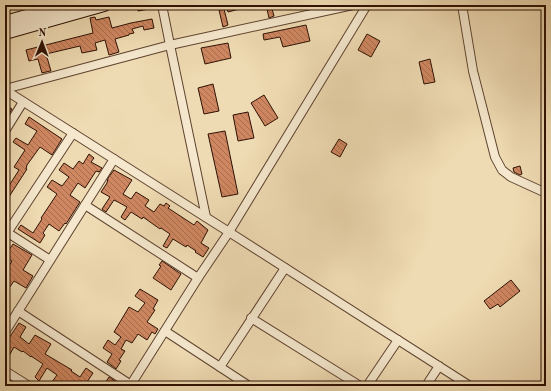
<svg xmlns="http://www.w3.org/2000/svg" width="551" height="391" font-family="'Old Standard TT',serif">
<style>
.building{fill:url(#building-back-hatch);stroke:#2e1003}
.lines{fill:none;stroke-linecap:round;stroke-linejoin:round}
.street-casing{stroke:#5e432f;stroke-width:10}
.secondary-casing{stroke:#2e1003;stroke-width:14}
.street{stroke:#f5e8ce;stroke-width:8}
.secondary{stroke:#f5e8ce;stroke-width:12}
</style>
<defs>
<pattern id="building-back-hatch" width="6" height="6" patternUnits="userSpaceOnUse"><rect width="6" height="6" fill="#cf8761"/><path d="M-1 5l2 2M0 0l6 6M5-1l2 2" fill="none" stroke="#a86d4e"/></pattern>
</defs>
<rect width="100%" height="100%" fill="#efdbb3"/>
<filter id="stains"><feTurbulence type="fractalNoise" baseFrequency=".005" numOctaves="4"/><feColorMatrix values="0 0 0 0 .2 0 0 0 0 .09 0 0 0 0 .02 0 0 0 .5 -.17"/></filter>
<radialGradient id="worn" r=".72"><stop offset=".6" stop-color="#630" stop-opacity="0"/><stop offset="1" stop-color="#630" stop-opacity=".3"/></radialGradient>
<g class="building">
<path d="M140,5h13l1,3 -16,3 -1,-5z"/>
<path d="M231,5h15l1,2 -19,5 -2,-6z"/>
<path d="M266,5h5l3,11 -5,2z"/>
<path d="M224,9l4,16 -5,2 -4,-17z"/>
<path d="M95,17l1,3 13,-3 3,11 19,-5 21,-4 2,9 -10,2 -1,-4 -11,3 2,4 -5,1v1l-14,4 4,13 -10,3 -4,-15 -10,3 2,7 -15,3 -2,-7 -34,8 5,17h-1l-8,2 -4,-14 -9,2 -3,-11 67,-17 -3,-15z"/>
<path d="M306,25l4,16 -27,6 -3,-10 -16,3 -1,-6z"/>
<path d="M367,34l13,7 -9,16 -13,-7z"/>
<path d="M228,43l3,15 -26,6 -4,-16z"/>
<path d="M430,59l5,23 -11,2 -5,-22z"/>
<path d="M213,84l6,27 -15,3 -6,-26z"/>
<path d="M264,95l14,23 -13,8 -14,-23z"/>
<path d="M5,105l7,4 -7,12z"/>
<path d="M248,112l6,26 -16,3 -5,-26z"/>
<path d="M29,117l33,22 -10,16 -12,-8 -13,18 -1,4h1l-22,34v-11l14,-22 -5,-3 11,-17 -12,-8 3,-4 12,7 9,-14 -12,-7z"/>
<path d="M225,131l13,63 -16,3 -14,-63z"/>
<path d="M339,139l8,5 -7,13 -9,-5z"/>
<path d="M89,154l5,4 -3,4 11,6 -3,4 -3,-1 -11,17 -7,-5 -8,12 10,7 -14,22 -1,-1 -6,8 -10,-7 -6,9 2,2 -5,8 -22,-14 3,-4 12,8 9,-14 -1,-1 16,-24 -10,-7 5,-7 10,6 7,-9 -10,-7 5,-7 9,6 6,-8 4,3z"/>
<path d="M520,166l2,8 -2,1 -6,-3 -1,-4z"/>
<path d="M114,170l18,10 -9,14 8,5 5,-7 13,8 -4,6 9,6 6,-8 4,2 2,-3 4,3 -2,2 26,17 3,-4 11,9 -7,13 8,5 -6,9 -8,-5 1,-1 -9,-6 -1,2 -13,-8 -6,9 -4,-2 7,-12 -9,-6 -1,1 -17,-12 -1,2 -11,-7 -6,8 -4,-3 6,-10 -9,-5 -4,-2 -8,12 -4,-3 8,-12 -9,-5 6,-9 1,-5z"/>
<path d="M13,244l19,11 -9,15 10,6 -7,12 -12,-7 -9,13v-22l7,-11 -7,-5z"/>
<path d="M162,261l19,13 -10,16 -18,-12 8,-12 -2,-1z"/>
<path d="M511,280l9,11 -20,16 -2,-3 -8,5 -6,-8z"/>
<path d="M140,289l18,11 -5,9 2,1 -8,12 11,7 -3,5 -3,-2 -5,8 -9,-6 -6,9 -6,-3 -5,9 4,2 -6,9 2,1 -5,8 -9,-7 5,-8 -9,-6 5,-8 7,5 6,-8 -7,-5 15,-25 9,5 7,-9 -10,-7z"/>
<path d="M19,323l7,4 -6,10 9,7 6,-9 16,9 -6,10 27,16 -1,1 9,6 6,-9 7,5 -6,9 7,4h-36l-6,-4 5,-7 -10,-7 -8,13 -4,-4 8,-13 -12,-8v1l-8,-6 -1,1 -8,-5 -5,9 -4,-3v-9z"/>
<path d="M109,377l13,9h-19z"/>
</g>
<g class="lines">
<defs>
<g id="street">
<path d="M162,5l8,40 36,172"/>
<path d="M462,5l11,66 22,86 7,13 9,7 35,16"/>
<path d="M5,89l165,-44 183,-40"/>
<path d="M5,90l224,142 241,154"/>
<path d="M5,131l18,-29"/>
<path d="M85,205l113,73"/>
<path d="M5,231l45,29"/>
<path d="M5,236l68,-103"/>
<path d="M18,311l113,74"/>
<path d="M251,318l109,68"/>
<path d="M165,331l84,55"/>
<path d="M5,332l109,-173"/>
<path d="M220,367l65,-99"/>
<path d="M5,371l24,15"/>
<path d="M130,386l68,-108 31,-46 138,-227"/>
<path d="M367,386l31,-46"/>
<path d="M426,386l13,-20"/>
</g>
<g id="secondary">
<path d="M5,22l61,-17"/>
<path d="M5,33l99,-28"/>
</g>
</defs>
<use href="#street" class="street-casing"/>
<use href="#secondary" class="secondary-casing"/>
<use href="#street" class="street"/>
<use href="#secondary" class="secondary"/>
</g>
<rect width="551" height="391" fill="none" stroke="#efdbb3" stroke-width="20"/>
<rect x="6" y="6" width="539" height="379" fill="none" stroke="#2e1003" stroke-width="2"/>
<rect x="10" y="10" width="531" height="371" fill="none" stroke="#2e1003"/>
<g transform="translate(42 42) rotate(1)" stroke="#f5e8ce" stroke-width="3" paint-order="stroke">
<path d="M0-3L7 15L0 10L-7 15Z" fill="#2e1003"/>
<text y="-6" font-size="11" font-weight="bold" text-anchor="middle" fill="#2e1003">N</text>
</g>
<rect width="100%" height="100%" filter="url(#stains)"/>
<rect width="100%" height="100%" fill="url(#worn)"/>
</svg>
